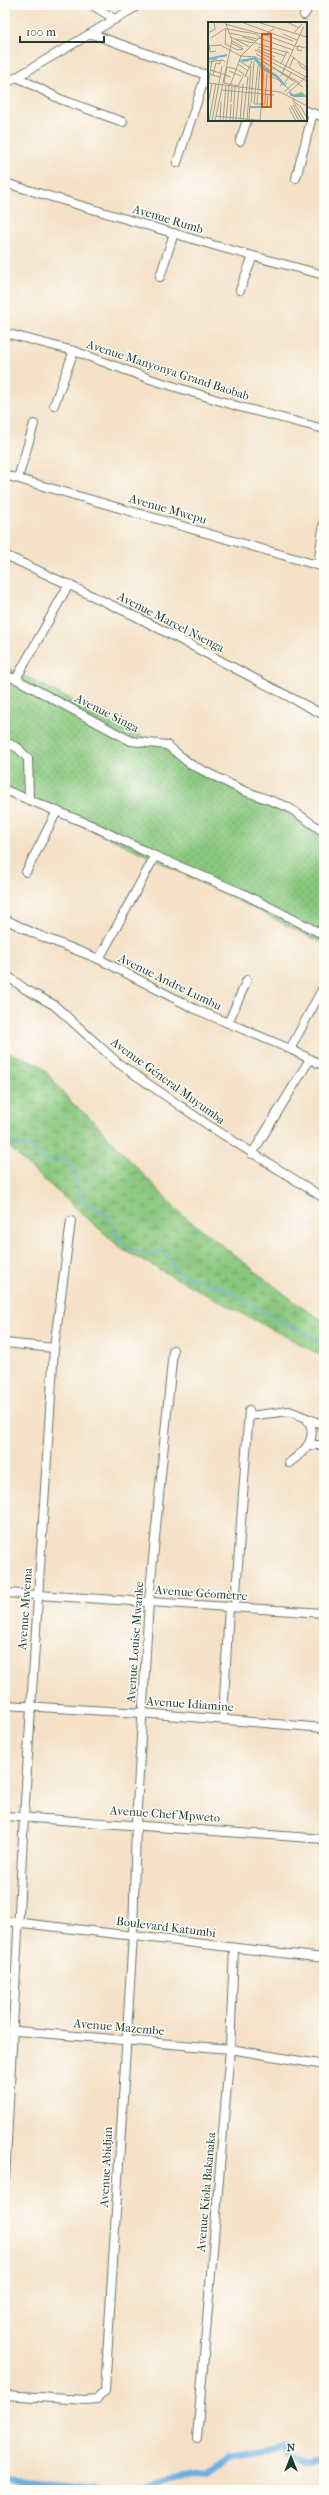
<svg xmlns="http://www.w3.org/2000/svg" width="329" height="2495" font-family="'IM FELL French Canon',serif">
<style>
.grass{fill:url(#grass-dots);stroke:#548258}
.wetland{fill:url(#wetland-marsh);stroke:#548258}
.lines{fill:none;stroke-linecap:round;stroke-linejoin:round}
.stream{stroke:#6cafe1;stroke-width:1.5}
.canal{stroke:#6cafe1;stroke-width:6}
.minor-casing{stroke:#6a7667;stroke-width:10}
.minor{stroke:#fff;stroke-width:8}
.labels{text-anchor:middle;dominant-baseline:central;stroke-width:3;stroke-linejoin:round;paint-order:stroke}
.street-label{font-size:12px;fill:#1f3d34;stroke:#fdfcf7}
.inset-river{fill:none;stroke:#6cafe1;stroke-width:2}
.inset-road{fill:none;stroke:#9f9f8c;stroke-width:1}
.view{fill:#d45610;fill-opacity:0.15;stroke:#d45610;stroke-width:2}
.inset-edge{fill:none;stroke:#1f3d34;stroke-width:2}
</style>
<defs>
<pattern id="grass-dots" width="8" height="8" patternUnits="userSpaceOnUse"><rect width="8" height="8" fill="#88c77d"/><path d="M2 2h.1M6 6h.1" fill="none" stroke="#6fa367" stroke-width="1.8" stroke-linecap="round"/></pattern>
<pattern id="wetland-marsh" width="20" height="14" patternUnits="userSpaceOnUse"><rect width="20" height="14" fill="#88c77d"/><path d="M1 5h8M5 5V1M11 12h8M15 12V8" fill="none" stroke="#6fa367"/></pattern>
</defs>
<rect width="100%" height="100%" fill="#fdfcf7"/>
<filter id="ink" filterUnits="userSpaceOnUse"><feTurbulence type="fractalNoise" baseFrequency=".025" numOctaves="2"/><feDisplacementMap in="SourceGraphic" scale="8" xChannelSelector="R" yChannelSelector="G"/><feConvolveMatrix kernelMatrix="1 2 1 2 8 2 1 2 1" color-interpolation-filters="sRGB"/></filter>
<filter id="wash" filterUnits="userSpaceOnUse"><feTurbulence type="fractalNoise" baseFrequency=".012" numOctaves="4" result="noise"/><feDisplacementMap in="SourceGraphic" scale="16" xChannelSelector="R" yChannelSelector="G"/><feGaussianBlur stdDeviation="0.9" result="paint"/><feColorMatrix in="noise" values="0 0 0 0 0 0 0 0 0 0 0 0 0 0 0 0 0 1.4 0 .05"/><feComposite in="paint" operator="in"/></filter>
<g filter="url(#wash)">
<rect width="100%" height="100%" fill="#f4e1c7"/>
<path class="grass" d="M5,666l319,164v114l-175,-88 -144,-65z"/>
<path class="wetland" d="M5,1051l34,13 32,38 19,16 89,94 121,94 24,15v36l-201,-107 -100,-89 -18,-19z"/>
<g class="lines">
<path class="stream" d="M5,1135l4,7 22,7 15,11 9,2 6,-4c16,7 14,27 19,40l28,18 9,20 15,14 15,5 14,-3 13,11 -1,5 8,6 48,16 12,9 83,45"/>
<g class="canal">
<path d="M5,2480l106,10"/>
<path d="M118,2490l90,-16 20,-19 57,-10 1,10 20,7 15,-3 3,3"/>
</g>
</g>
</g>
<g filter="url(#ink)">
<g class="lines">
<defs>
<g id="minor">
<path d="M92,5l23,14"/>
<path d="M304,15l6,-10"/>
<path d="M92,34l117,42"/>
<path d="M17,77l43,22 63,23"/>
<path d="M5,84l134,-79"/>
<path d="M306,111l18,6"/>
<path d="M240,141l7,-21"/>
<path d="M177,163l29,-89"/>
<path d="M296,178l17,-65"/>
<path d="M5,183l218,65 101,27"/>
<path d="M160,277l14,-44"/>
<path d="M240,290l13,-34"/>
<path d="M5,333l69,18 76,28 90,28 84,22"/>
<path d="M54,405l20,-54"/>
<path d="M5,475l319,92"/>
<path d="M18,478l16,-54"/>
<path d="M5,555l132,62 187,98"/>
<path d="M318,565l6,-43"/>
<path d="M5,676l11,3 115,62 36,4 23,19 52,26 46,17 36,25"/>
<path d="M16,679l53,-95"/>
<path d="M5,742l13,6 10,11 1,41"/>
<path d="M5,790l88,36 62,30 89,38 80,41"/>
<path d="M26,872l31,-61"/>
<path d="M5,919l28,14 66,26 96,50 95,40 34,17"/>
<path d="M99,959l56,-103"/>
<path d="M5,974l20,15 29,16 64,58 90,62 116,73"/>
<path d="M228,1023l19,-43"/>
<path d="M290,1049l34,-63"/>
<path d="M252,1154l58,-95"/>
<path d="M5,1343l49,5"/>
<path d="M249,1416l40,-5 35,14"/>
<path d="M308,1445h16"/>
<path d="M289,1463c15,-11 31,-25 18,-44"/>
<path d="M5,1593l319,20"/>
<path d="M235,1607l14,-197"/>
<path d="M5,1705l137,8 182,15"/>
<path d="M223,1719l6,-113"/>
<path d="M5,1816l319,23"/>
<path d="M5,1921l319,37"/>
<path d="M5,2030l225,19 94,16"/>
<path d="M5,2179l19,-362 30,-469 17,-127"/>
<path d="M5,2395l80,5 12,-1 8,-8 28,-456 3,-111 13,-223 24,-251"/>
<path d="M197,2438l33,-389 4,-101"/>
</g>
</defs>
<use href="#minor" class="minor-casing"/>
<use href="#minor" class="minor"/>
</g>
</g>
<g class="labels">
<g class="street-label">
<text transform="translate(168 219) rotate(17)">Avenue Rumb</text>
<text transform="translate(168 370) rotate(18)">Avenue Manyonya Grand Baobab</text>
<text transform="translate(168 509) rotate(16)">Avenue Mwepu</text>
<text transform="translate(171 622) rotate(27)">Avenue Marcel Nsenga</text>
<text transform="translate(107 713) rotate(27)">Avenue Singa</text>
<text transform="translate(170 982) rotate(26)">Avenue Andre Lumbu</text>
<text transform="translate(168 1081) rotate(36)">Avenue Géneral Muyumba</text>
<text transform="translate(201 1593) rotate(4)">Avenue Géomètre</text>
<text transform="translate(25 1609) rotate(-86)">Avenue Mwema</text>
<text transform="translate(135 1642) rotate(-86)">Avenue Louise Mwanke</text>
<text transform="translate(190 1704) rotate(4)">Avenue Idiamine</text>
<text transform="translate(165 1814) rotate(4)">Avenue Chef Mpweto</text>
<text transform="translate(166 1927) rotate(7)">Boulevard Katumbi</text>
<text transform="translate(119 2027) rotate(5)">Avenue Mazembe</text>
<text transform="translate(106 2167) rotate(-87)">Avenue Abidjan</text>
<text transform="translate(206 2192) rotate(-85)">Avenue Kiola Bakanaka</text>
</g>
</g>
<g transform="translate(208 22)">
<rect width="99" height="99" fill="#f4e1c7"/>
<path d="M48,36l26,22 8,10 1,5 11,-3 5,5 -17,-1v-5l-10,-11 -15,-9 -12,-12 -7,3 -5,-1 -2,-1z" fill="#88c77d"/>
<path class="inset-river" d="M0,37l19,-4M34,39l13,-3 7,10 15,8 8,10M82,71l4,3h10M42,85h22"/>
<path class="inset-road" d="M33,0l52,19M49,0l50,15M79,0l12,6M17,2l40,11M18,6l-1,16 13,6 5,-1M19,7l29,5 4,3M0,11l7,-4 -1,-7M21,11l29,6M86,11l8,-9M75,12l14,6M57,13l33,12M23,15l19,10M34,15l14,4M3,16l15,-10M51,16l34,12M27,17l19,4M24,19l11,6M23,21l12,6M47,21l34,10M1,22l1,8 6,-1M0,24l14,-1M14,24l19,10 15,1 47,30M50,25l27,9M49,27l18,8M47,28l31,16M94,29l-5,-1 1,-4 7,2M48,32l51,27M82,33l17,13M31,39l12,7M54,39l38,22M0,40l15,-2 2,2M90,40l3,5 6,3M30,42l10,7M73,42l6,-13M50,43l-4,39h11l2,-30M78,44l20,11M19,45l9,2 8,5 -6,12 -14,-3zM81,46l5,-11M3,48l20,7M21,49l12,5M0,52l12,3M5,53l3,-12 4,1v-4M61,54l10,4 3,4 -2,2M73,54l23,-50M37,55l7,-16M0,61l72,9 27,14M11,61l3,-17M79,62l-2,-2 7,-10M0,64l4,-26 5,-1M22,64l11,-30 18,-18 15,-9M13,68l53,5M76,70l10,-9M79,72l20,-18M86,76l-1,3 8,6 6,11M23,80l1,-15M43,81l3,-42M86,81l11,18M49,82l3,-37M0,83l4,-22M85,83l9,16M59,84l1,-12M83,84l8,15M81,86l7,13M8,94l50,5M41,97l1,-16M1,99l7,-38M4,99l7,-38M7,99l17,-81 -7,-18M12,99l1,-20M15,99l3,-36M18,99l3,-35M22,99l1,-17M25,99l2,-34M28,99l3,-34M32,99l3,-37M35,99l5,-45M39,99l4,-55M52,99l4,-51"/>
<path class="view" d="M54,12h9v73h-9z"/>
<rect width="99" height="99" class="inset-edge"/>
</g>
<rect width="329" height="2495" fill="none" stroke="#fdfcf7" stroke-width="20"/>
<g transform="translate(291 2457)" stroke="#fdfcf7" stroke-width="3" paint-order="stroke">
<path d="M0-3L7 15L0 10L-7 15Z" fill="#1f3d34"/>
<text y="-6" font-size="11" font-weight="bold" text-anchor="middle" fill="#1f3d34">N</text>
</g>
<path d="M20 36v6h84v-6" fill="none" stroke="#1f3d34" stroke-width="2"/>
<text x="26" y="36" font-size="12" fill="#1f3d34" stroke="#fdfcf7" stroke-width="3" paint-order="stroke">100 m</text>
</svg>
